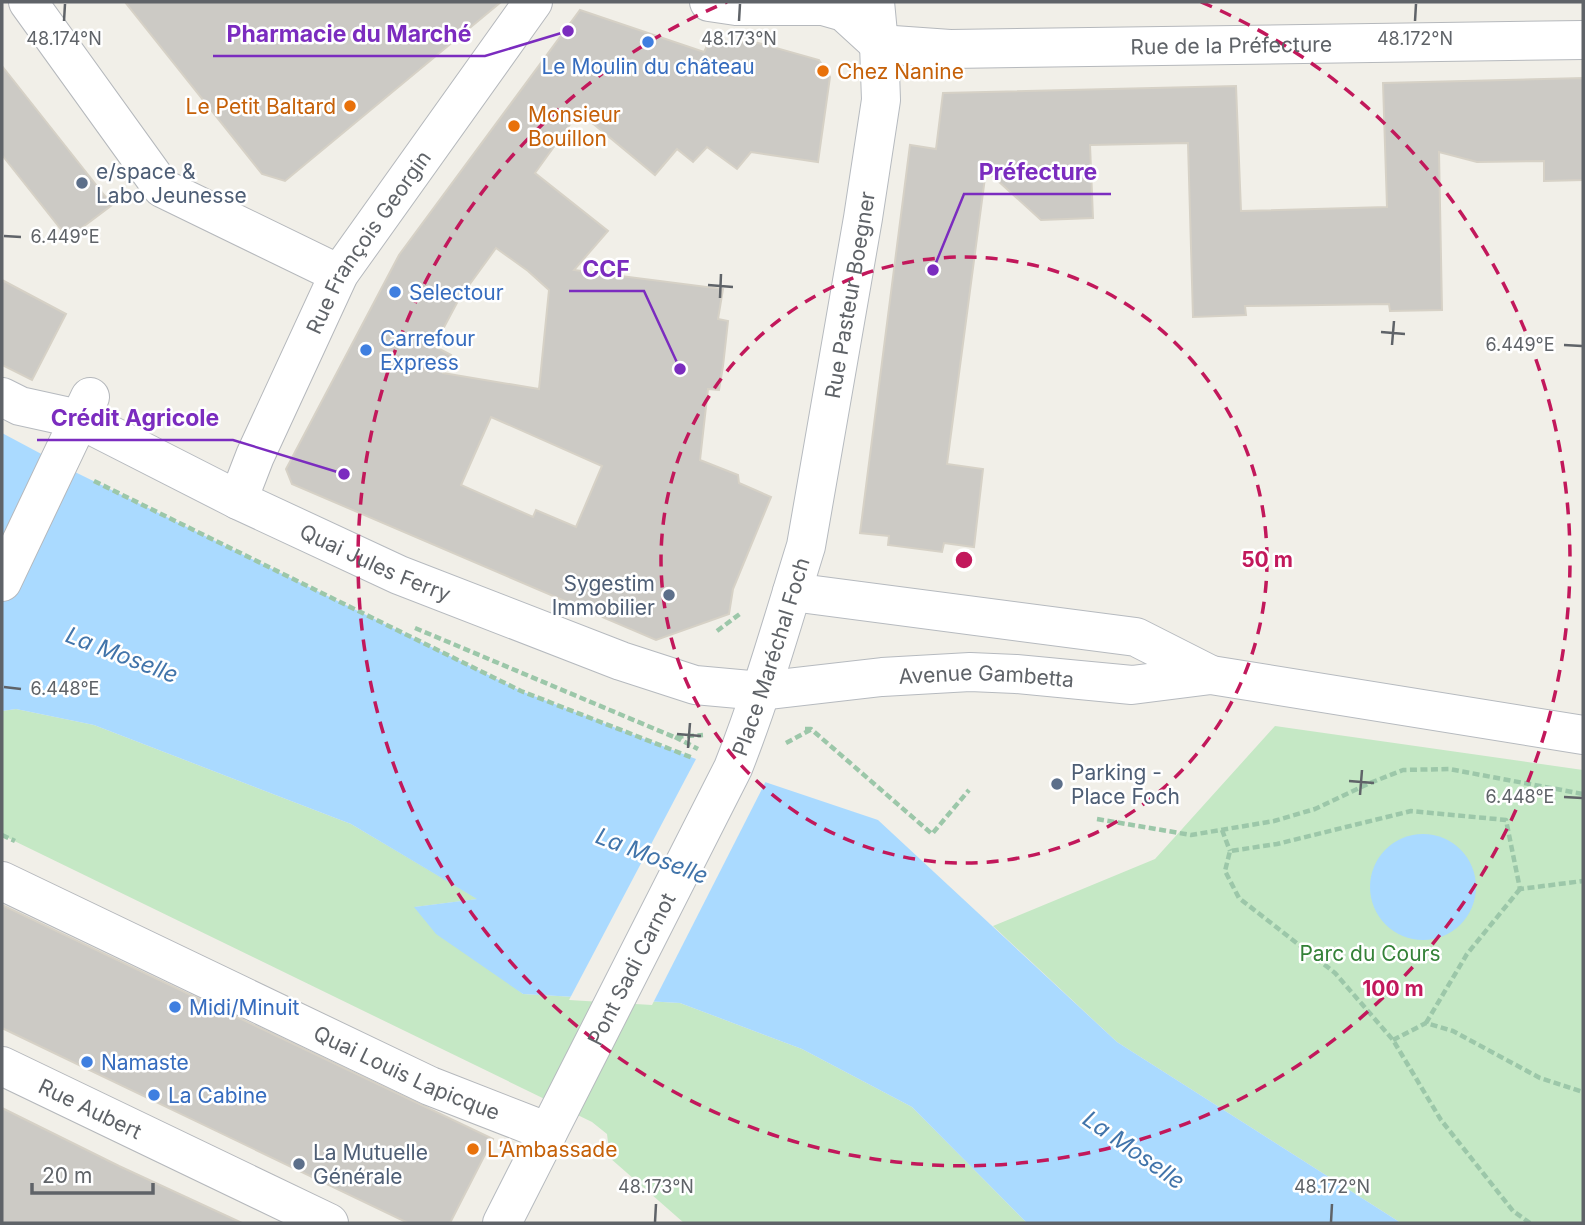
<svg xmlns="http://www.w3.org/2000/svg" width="1585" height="1225" font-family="Inter,sans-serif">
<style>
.green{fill:#c5e8c5}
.water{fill:#aadaff}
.pier{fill:#f1efe8}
.building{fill:#cccac5;stroke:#d6d1c6;stroke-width:2;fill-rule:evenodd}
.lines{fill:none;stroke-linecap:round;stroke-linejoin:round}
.street-casing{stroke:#b5b8bc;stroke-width:40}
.secondary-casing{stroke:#b6babf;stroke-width:40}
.path{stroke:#9cc7a9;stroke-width:4.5;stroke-dasharray:7 3.5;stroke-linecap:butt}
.street{stroke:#fff;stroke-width:38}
.secondary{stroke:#fff;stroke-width:38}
.ticks{fill:none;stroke:#5f6368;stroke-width:2.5}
.ring{fill:none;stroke:#c2185b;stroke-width:3.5;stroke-dasharray:12 9}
.shop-dot{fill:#3f7fe0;stroke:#fff;stroke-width:2.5}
.food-dot{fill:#e8710a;stroke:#fff;stroke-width:2.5}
.service-dot{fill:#5c6f8a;stroke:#fff;stroke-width:2.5}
.labels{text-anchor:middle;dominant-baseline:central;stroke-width:5;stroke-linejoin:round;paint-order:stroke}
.street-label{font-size:21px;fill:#5f6368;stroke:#fff}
.shop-label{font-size:21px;fill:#366cbe;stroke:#fff;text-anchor:start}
.food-label{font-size:21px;fill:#c56008;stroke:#fff;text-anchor:start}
.service-label{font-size:21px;fill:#4e5e75;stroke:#fff;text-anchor:start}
.park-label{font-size:21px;fill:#348238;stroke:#fff}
.water-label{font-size:23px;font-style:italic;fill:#4174aa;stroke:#fff}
.ticks-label{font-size:18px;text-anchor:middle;fill:#5f6368;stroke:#fff;stroke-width:5;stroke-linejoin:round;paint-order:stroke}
.centre{fill:#c2185b;stroke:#fff;stroke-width:3.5}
.ring-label{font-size:21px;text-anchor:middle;font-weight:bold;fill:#c2185b;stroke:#fff;stroke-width:5;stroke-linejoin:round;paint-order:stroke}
.leader{fill:none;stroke:#7b2cbf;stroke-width:2.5}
.callout-dot{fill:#7b2cbf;stroke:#fff;stroke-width:2.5}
.callout-label{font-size:23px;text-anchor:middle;font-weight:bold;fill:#7b2cbf;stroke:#fff;stroke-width:5;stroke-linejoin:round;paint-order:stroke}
</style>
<rect width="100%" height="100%" fill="#f1efe8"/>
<g class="green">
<path d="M16,709l78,16 257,99 127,75 -63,8 108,87 157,9 122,46 110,58 115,116h-343l-74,-65 -3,-24 -15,-12 -590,-287v-124z"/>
<path d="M1275,726l308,44v453h-182l-284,-181 -124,-116 162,-67z"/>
</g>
<g class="water">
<path d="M2,433l75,40 444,218 175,68 182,61 239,222 284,181h-374l-115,-116 -110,-58 -122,-46 -157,-9 -87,-60 -22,-27 63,-8 -126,-75 -257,-99 -78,-16 -14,2z"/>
<circle cx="1423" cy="887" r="53"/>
</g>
<path class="pier" d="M702,757l65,22 -115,226 -83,-5 127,-241z"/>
<g class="building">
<path d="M125,2h376l-216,179 -23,-7z"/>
<path d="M580,10l124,42 5,-10h38l4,-1 68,19 11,17 -12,85 -67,-10 -14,17 -30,-22 -14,15 -16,-13 -22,26 -76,-63 -44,61 73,58 -34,39 149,19 -5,30 10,2 -5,45 -4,24 -11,-1 -8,71 38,15 1,8 32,14 -38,92 -4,25 -73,26 -364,-156 -6,-15 113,-214zM496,248l32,23 21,19 -10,99 -96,-16 8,-18 -17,-9 25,-47zM491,417l111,49 -26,61 -40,-17 -3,7 -72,-32z"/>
<path d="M2,66l110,139 -44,33 -66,-83z"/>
<path d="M1583,78v102l-39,1v-20l-67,1 -38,-10 3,158 -52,1 -1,-7 -144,2 1,9 -53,2 -5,-174 -98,2 3,73 -52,2 -55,-50 -39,294 36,5 -9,78 -30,-4 -2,9 -54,-7 1,-9 -29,-3 50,-388 26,4 7,-56 293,-7 5,125 146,-4 -4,-124z"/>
<path d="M2,280l64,34 -34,66 -30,-15z"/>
<path d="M2,905l491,234 -43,84h-42l-406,-195z"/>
<path d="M2,1108l117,58 123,57h-240z"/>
</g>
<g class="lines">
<defs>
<g id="street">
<path d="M28,2l134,186 177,86"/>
<path id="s1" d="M709,2l27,4h87l21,6 35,32 71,5 633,-9"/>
<path id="s2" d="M238,500l17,-44 84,-182 194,-272"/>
<path d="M2,582l88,-185"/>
<path id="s3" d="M2,881l428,205 118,46"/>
<path id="s4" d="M2,1066l327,157"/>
</g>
<g id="secondary">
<path id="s5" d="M2,397l18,9 59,13 159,81 161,75 222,86 74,24 66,6 121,-14 88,-5 46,2 116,11 79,-10 372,60"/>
<path d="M792,592l344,45 75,38"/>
<path id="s6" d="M502,1223l231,-455c29,-73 50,-148 73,-222l57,-328 18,-118 -2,-56 -4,-42"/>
</g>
</defs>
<use href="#street" class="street-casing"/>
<use href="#secondary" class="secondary-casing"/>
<g class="path">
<path d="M94,481l427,210 172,67"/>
<path d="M415,628l259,109 29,-2"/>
<path d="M717,631l24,-18"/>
<path d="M805,729h6l121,105 37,-44"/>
<path d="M675,737l23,12"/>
<path d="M786,743l26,-14"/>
<path d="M1097,819l94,16 83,-14 41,-12 55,-26 33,-13 46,-1 134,25"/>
<path d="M1222,830l8,21"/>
<path d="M2,835l13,6"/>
<path d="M1426,1023l41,-69 53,-65"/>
<path d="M1393,1040l33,-17 27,8 87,47 43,14"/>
<path d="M1530,1223l-17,-12 -72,-91 -48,-80 -58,-67 -96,-75 -14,-27 5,-20 47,-7 134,-33 95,9 14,69 63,-8"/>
</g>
<use href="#street" class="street"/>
<use href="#secondary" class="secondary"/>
</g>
<path class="ticks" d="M64,21l1,-17M739,21l1,-17M1415,21l1,-17M4,236l17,1M708,285l25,2M720,298l1,-24M1381,332l24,2M1392,345l2,-24M1564,345l18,1M4,687l17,2M677,734l24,2M688,748l2,-25M1349,781l25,2M1360,795l2,-25M1564,797l18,1M655,1222l1,-18M1331,1222l1,-18"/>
<g class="ring">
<circle cx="964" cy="560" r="303"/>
<path d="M1201 2A606 606 0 1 1 727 2"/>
</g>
<g class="shop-dot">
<circle cx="648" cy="42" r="7"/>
<circle cx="395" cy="292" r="7"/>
<circle cx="366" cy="350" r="7"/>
<circle cx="175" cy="1007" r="7"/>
<circle cx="87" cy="1062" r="7"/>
<circle cx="154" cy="1095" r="7"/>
</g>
<g class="food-dot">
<circle cx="823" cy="71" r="7"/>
<circle cx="350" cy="106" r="7"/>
<circle cx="514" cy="126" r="7"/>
<circle cx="473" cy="1149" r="7"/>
</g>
<g class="service-dot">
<circle cx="82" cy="183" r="7"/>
<circle cx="669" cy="595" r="7"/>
<circle cx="1057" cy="784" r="7"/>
<circle cx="299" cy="1164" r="7"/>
</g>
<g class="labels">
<g class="street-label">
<text stroke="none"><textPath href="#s1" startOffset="536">Rue de la Préfecture</textPath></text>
<text stroke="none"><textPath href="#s2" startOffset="290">Rue François Georgin</textPath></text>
<text stroke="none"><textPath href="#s6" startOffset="999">Rue Pasteur Boegner</textPath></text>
<text stroke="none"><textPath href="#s5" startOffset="410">Quai Jules Ferry</textPath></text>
<text stroke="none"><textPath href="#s6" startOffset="628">Place Maréchal Foch</textPath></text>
<text stroke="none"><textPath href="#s5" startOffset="1045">Avenue Gambetta</textPath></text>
<text stroke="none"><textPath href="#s6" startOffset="285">Pont Sadi Carnot</textPath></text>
<text stroke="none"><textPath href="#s3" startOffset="448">Quai Louis Lapicque</textPath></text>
<text stroke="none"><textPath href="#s4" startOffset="98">Rue Aubert</textPath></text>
</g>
<g class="shop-label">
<text x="648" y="66" text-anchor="middle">Le Moulin du château</text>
<text x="409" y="292">Selectour</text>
<text x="380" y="338">Carrefour<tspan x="380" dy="24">Express</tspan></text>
<text x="189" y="1007">Midi/Minuit</text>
<text x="101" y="1062">Namaste</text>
<text x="168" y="1095">La Cabine</text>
</g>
<g class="food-label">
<text x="837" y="71">Chez Nanine</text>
<text x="336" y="106" text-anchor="end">Le Petit Baltard</text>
<text x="528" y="114">Monsieur<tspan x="528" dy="24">Bouillon</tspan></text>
<text x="487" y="1149">L’Ambassade</text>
</g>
<g class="service-label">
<text x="96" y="171">e/space &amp;<tspan x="96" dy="24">Labo Jeunesse</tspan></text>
<text x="655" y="583" text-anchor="end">Sygestim<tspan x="655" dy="24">Immobilier</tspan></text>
<text x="1071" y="772">Parking -<tspan x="1071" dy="24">Place Foch</tspan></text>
<text x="313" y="1152">La Mutuelle<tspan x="313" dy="24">Générale</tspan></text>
</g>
<g class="park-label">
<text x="1370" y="953">Parc du Cours</text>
</g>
<g class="water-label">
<text transform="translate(122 655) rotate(21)">La Moselle</text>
<text transform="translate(652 856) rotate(21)">La Moselle</text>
<text transform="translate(1134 1150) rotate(35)">La Moselle</text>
</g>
</g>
<g class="ticks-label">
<text x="64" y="45">48.174°N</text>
<text x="739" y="45">48.173°N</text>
<text x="1415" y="45">48.172°N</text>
<text x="65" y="243">6.449°E</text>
<text x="1520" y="351">6.449°E</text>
<text x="65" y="695">6.448°E</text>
<text x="1520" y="803">6.448°E</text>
<text x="656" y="1193">48.173°N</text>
<text x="1332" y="1193">48.172°N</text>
</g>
<circle cx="964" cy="560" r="10" class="centre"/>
<g class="ring-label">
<text x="1267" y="567">50 m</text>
<text x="1393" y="996">100 m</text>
</g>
<path class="leader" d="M568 31L485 56H213M933 270L964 194H1111M680 369L644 291H569M344 474L233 440H37"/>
<g class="callout-dot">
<circle cx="568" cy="31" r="7"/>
<circle cx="933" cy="270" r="7"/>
<circle cx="680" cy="369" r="7"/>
<circle cx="344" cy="474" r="7"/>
</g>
<g class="callout-label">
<text x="349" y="42">Pharmacie du Marché</text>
<text x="1038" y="180">Préfecture</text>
<text x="606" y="277">CCF</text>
<text x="135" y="426">Crédit Agricole</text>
</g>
<rect width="1585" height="1225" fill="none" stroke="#5f6368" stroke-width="7"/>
<path d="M32 1183v10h121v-10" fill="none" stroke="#5f6368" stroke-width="3.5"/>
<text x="42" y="1183" font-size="21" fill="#5f6368" stroke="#ffffff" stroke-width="5" paint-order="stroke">20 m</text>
</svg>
